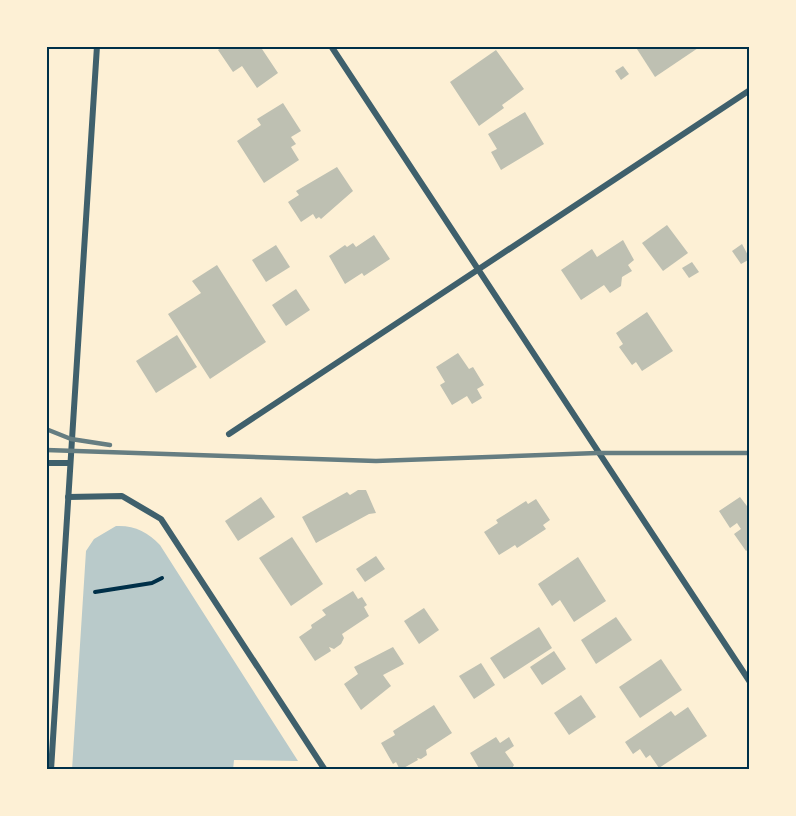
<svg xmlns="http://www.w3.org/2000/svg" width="796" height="816" font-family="'Open Sans',sans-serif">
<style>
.green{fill:#b9caca}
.building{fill:#bec0b2}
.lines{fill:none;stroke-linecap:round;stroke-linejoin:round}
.path{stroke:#003049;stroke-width:4}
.minor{stroke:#3f606c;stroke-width:6}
.rail{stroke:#657d81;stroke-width:4.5}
.neatline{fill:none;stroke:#003049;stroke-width:2}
</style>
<rect width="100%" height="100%" fill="#fdf0d5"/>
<path class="green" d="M116,526c18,-1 32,6 44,19l138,216 -64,-1 -1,10h-161l14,-219 8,-12z"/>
<g class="building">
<path d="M223,46h37l18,27 -21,15 -15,-22 -9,6 -15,-22z"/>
<path d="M635,46h66l-46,31z"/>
<path d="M496,50l28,39 -22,16 2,3 -25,18 -29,-44z"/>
<path d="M623,66l6,8 -8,6 -6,-9z"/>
<path d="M283,103l18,28 -10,6 5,7 -5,3 8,13 -35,23 -27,-42 24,-16 -4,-6z"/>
<path d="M525,112l19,32 -43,26 -10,-18 6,-3 -9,-15z"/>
<path d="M337,167l16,24 -32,28 -2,-2 -3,2 -3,-5 -12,8 -13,-20 11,-7 -3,-4z"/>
<path d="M667,225l21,28 -25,18 -21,-28z"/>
<path d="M374,235l16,24 -26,17 -2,-3 -17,11 -16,-28 16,-11 2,2 6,-4 3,4z"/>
<path d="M623,240l11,20 -6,5 4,6 -10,6 -1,9 -11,7 -6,-8 -23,15 -20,-30 31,-21 5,8z"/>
<path d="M742,244l8,15 -9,5 -9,-13z"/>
<path d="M276,245l14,22 -24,15 -14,-22z"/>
<path d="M692,262l7,10 -10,6 -7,-10z"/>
<path d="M217,265l49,77 -56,37 -42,-65 33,-21 -9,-12z"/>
<path d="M296,289l14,21 -24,16 -14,-21z"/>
<path d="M647,312l26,39 -31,20 -6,-9 -4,3 -13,-18 4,-3 -7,-11z"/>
<path d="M177,335l20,32 -41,26 -20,-32z"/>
<path d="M458,353l11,16 4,-2 11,18 -7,4 5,9 -10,6 -5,-8 -15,9 -12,-20 5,-3 -9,-15z"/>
<path d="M358,490h8l10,23 -7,1 -53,29 -14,-26 45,-25 3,3z"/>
<path d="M261,497l14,20 -37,24 -13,-20z"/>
<path d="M740,497l10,13v38l-4,3 -12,-17 7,-5 -4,-6 -7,5 -11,-17z"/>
<path d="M536,499l14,21 -7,5 3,4 -29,19 -2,-3 -16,10 -15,-23 14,-9 -2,-3 30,-19 2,3z"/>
<path d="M292,537l31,47 -32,22 -32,-48z"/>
<path d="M376,556l9,13 -20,13 -9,-13z"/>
<path d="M578,557l28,44 -32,21 -14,-22 -8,6 -14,-22z"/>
<path d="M353,591l5,8 4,-2 5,8 -3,2 5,9 -27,18 2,4 -3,6 -7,5 -5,-2 2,4 -16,10 -16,-24 13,-9 -1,-3 15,-10 -4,-5z"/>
<path d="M424,608l15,22 -20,14 -15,-23z"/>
<path d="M616,617l16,23 -36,24 -15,-24z"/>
<path d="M539,627l13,21 -48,31 -14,-21z"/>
<path d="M393,647l11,17 -21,11 8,11 -30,24 -17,-26 14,-10 -4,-7z"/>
<path d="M554,651l12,18 -24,16 -12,-18z"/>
<path d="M661,659l21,31 -42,28 -21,-31z"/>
<path d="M481,663l14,22 -21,14 -15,-23z"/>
<path d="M581,695l15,22 -27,18 -15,-22z"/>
<path d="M434,705l18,28 -26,17 1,5 -6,4 -4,-1 1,2 -18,10 -4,-8 -3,2 -12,-21 14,-8 -2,-4z"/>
<path d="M688,707l19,29 -48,32 -9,-13 -4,3 -6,-9 -7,5 -8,-12 46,-31 4,5z"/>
<path d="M496,737l4,6 9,-6 5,9 -9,6 9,13 -3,5h-31l-10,-17z"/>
</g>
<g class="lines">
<path class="path" d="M95,592l57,-9 10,-5"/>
<g class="minor">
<path d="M331,46l419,636"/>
<path d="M229,434l521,-344"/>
<path d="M46,463h24"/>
<path d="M68,497l54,-1 39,23 164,251"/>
<path d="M51,770l46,-724"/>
</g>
<g class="rail">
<path d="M46,429l25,10 39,6"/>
<path d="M46,450l330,11 221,-8h153"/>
</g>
</g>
<rect width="796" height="816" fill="none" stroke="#fdf0d5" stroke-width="96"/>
<rect x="48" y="48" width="700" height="720" class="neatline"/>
</svg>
